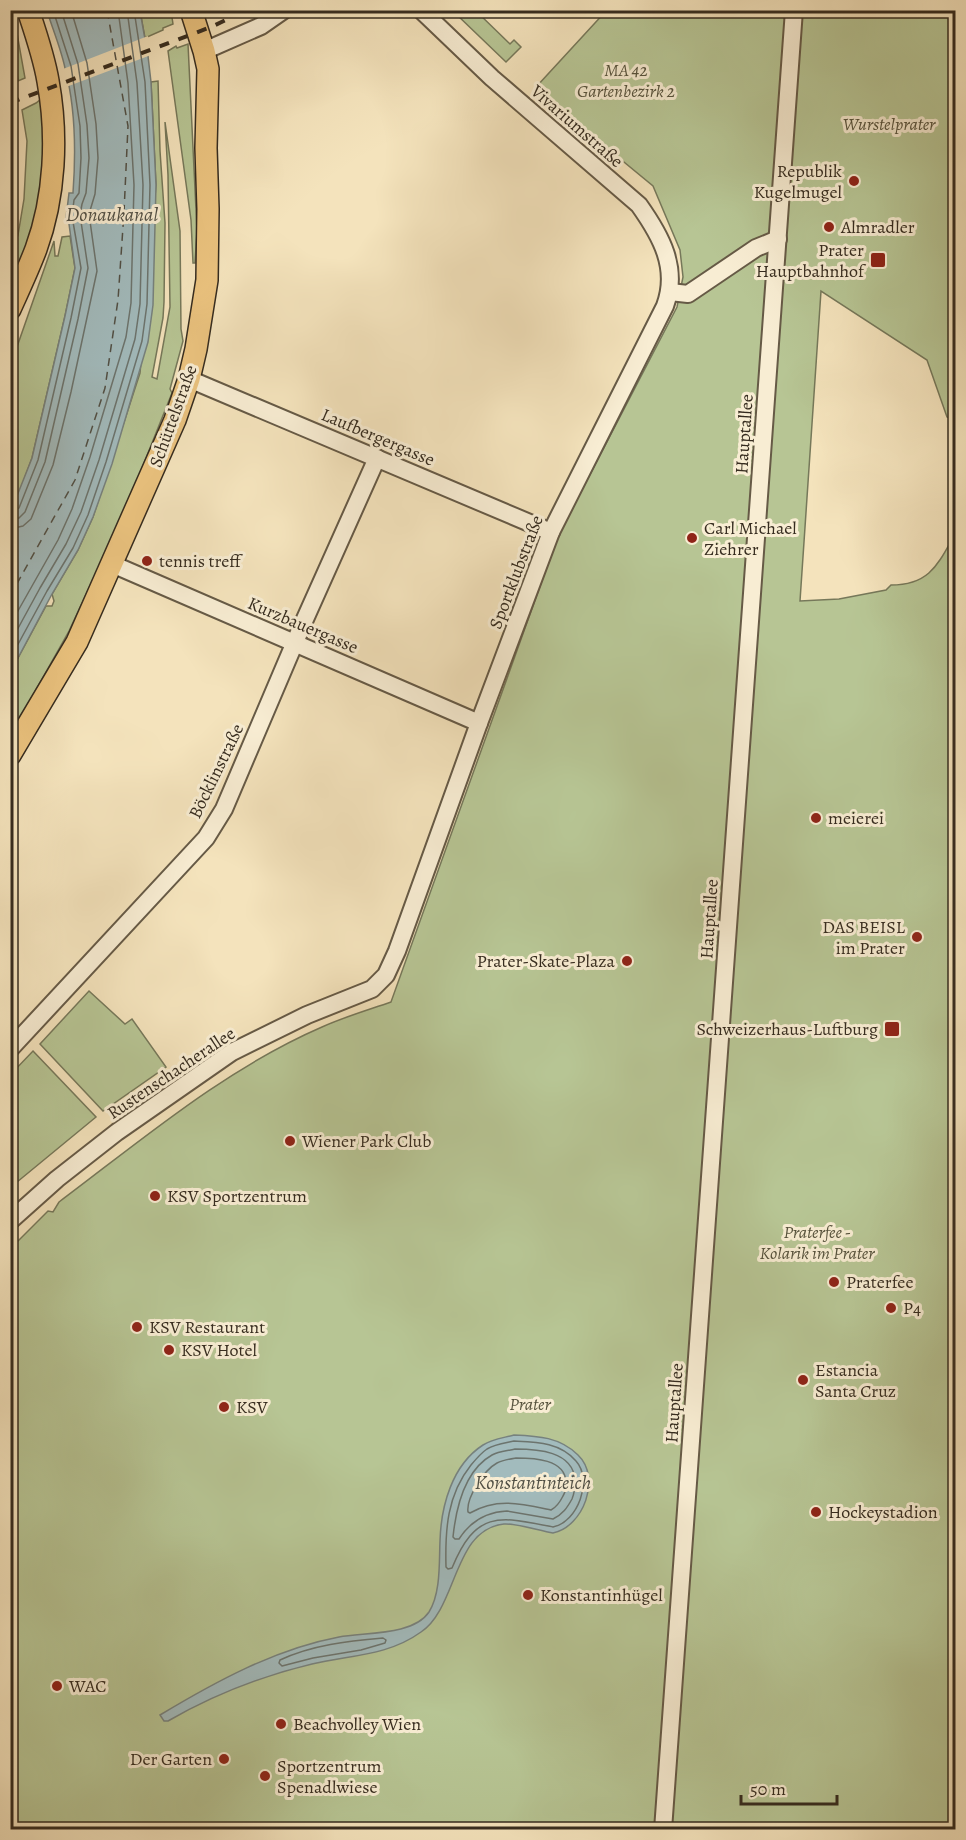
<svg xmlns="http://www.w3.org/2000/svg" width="966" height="1840" font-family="Alegreya,serif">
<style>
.green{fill:#b7c594;stroke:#76785a;stroke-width:1.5}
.water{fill:#a2bbbd;stroke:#77827e;stroke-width:1.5}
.pier{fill:#f4e3bc}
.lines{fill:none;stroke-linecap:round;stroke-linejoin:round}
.shore{stroke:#6c746e;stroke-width:1.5}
.ferry{stroke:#515046;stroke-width:1.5;stroke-dasharray:8 6;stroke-linecap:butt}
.minor-casing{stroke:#665a46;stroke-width:20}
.major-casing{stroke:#362c1f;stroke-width:24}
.minor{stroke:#f8edd3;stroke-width:16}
.major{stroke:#eac27e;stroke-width:21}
.rail{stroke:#362c1f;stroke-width:4;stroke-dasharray:10 10;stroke-linecap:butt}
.poi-dot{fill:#8f2418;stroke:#f8edd3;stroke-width:2}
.labels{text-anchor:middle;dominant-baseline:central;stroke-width:6;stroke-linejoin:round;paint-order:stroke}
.park-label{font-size:18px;font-style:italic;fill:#56523c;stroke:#f8edd3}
.street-label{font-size:18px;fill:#362c1f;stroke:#f8edd3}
.poi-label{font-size:18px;fill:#362c1f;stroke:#f8edd3;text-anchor:start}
.water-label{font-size:20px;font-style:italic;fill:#515046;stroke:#f8edd3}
</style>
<rect width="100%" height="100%" fill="#f4e3bc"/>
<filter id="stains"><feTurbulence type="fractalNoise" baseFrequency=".00333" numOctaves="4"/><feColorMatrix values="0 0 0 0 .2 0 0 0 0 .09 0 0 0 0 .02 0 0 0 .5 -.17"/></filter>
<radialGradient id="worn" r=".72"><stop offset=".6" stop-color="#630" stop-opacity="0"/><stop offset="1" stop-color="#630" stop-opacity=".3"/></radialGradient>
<g class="green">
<path d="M10,11h3l12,67 -7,3 -7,-51z"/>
<path d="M140,11h31l2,13 -10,4v2l-18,8z"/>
<path d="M457,11h19l34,33 4,-4 7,7 -15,15 -51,-49z"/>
<path d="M606,11h349v410l-8,-4 -20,-57 -106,-69 -21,310 39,-2 47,-9 5,-5c39,0 47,-21 64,-51v1295h-944v-581l37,-37 5,1 6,-10c84,-63 166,-133 263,-175 22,-10 46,-17 69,-25l167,-466 119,-229 6,-30 -3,-27 -27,-64 -74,-61 -42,-39z"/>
<path d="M188,44l9,187 -2,32h-2l-2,-43 -23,-169 8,-5 1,2z"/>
<path d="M158,81l2,70 5,72 -1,79 -1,16 -11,59 5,2 13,-72 -2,-132 -3,-53 15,109 1,98 2,12 -13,48 2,4 -48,120 -55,118 -58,103v-63l35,-65h6l2,-5 -2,-7 26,-44 15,-33 47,-144 16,-188 -5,-103z"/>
<path d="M45,96l4,29 -12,91 -26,76v-39l7,-18 6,-36 3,-58 -5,-31 14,-7z"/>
<path d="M70,236l5,32 -10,48 -33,142 -15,41 -6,-5v-130l43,-123 1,15h3l4,-19z"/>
<path d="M89,991l36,33 7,-5 34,48 -63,44 -63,-67z"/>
<path d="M33,1051l63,66 -85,70v-113z"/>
</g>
<g class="water">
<path d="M47,11h93l8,45 3,26 5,103 -3,120 -5,37 -36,122 -19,53 -15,33 -26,44 -41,77v-160l21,-53 33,-142 10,-48 -6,-44 -3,-6 3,-25h4c3,-41 3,-84 -8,-125 -4,-19 -12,-38 -18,-57z"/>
<path d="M514,1435c24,1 46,2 64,20 24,23 5,72 -25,78 -13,-2 -37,-10 -49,-9 -51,5 -46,83 -83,108 -33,24 -71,23 -109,32 -50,12 -99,31 -144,57h-4l-4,-6c55,-33 115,-66 179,-78 25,-5 74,-1 90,-25 12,-19 10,-50 11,-71 1,-35 12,-76 43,-96 9,-6 20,-7 31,-10z"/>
</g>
<path class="pier" d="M148,36l3,19 -85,32 -3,-18z"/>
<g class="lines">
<g class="shore">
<path d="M10,512l5,-1 4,-3 19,-48 33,-142 10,-50 -9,-52 2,-16 5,-7 2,-35 -1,-32 -9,-60 -18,-56"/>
<path d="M10,520l9,-2 6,-6 20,-50 33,-143 10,-51 -8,-53 2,-11 4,-11 3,-35 -2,-33 -9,-61 -17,-54"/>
<path d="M10,529l13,-3 8,-7 22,-54 18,-73 26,-121 -8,-57 6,-20 3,-36 -2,-34 -9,-61 -16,-53"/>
<path d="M10,625l48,-85 14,-31 18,-52 36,-120 5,-34 3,-118 -6,-102 -10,-73"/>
<path d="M10,643l30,-55 26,-44 15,-32 18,-52 36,-121 5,-35 3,-119 -6,-102 -10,-73"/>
<path d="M10,659l37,-68 26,-43 15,-33 18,-53 36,-121 5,-37 3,-119 -5,-103 -11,-72"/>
<path d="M514,1441c22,1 46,1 62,20 17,19 2,61 -23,66 -54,-11 -77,-17 -101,41l-4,1 -2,-2c-1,-37 1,-72 25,-102 5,-6 10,-12 16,-16 8,-5 18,-6 27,-8z"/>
<path d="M515,1449c22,0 58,2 60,31 0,7 0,12 -3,19 -5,9 -9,15 -19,20l-46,-8c-22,1 -37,11 -48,28h-4l-2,-2c3,-29 12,-67 39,-82 7,-4 15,-4 23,-6z"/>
<path d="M516,1458c18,0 49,1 50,24 0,6 0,9 -3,14 -3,6 -6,11 -12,14 -28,-6 -54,-13 -81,3l-2,-1c-2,-14 16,-42 29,-49 6,-3 13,-4 19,-5z"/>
<path d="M383,1638l3,2 -1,3 -24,7 -48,8 -31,8 -3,-3 1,-3c32,-15 68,-19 103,-22z"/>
</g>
<path class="ferry" d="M10,596l65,-116 30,-92 13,-88 6,-88 4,-86 -21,-116"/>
<defs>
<g id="minor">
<path d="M204,51l57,-25 23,-16"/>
<path d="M670,292l18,2 68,-46 22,-9"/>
<path d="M189,379l362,153"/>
<path d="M112,564l367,159"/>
<path d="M10,1049l196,-211 18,-29 77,-181 76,-170"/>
<path d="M10,1221l47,-42 60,-47 115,-80 75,-37 65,-26 14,-14 11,-24 82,-228 72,-191 114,-226c14,-38 -4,-70 -26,-101l-147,-127 -71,-68"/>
<path d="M663,1830l131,-1820"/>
</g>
<g id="major">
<path d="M10,309c9,-20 18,-39 26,-60 19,-52 22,-113 12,-168 -4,-24 -12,-47 -20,-71"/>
<path d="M10,755l67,-113 98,-222 14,-41 7,-30 11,-69 1,-71 -2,-61 2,-79 -4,-18 -13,-41"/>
</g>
</defs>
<use href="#minor" class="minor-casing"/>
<use href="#major" class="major-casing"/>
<use href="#minor" class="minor"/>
<use href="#major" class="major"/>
<path class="rail" d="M10,103l201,-76 36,-17"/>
</g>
<g class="poi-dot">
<circle cx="854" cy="181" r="6"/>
<circle cx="829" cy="227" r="6"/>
<rect x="870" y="252" width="16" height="16" rx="3"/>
<circle cx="692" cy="538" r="6"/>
<circle cx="147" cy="561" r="6"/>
<circle cx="816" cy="818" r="6"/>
<circle cx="917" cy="937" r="6"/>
<circle cx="627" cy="961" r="6"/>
<rect x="884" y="1021" width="16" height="16" rx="3"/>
<circle cx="290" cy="1141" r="6"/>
<circle cx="155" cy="1196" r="6"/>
<circle cx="834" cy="1282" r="6"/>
<circle cx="891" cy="1308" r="6"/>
<circle cx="137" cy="1327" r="6"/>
<circle cx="169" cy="1350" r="6"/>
<circle cx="803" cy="1380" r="6"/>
<circle cx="224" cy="1407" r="6"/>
<circle cx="816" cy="1512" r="6"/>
<circle cx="528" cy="1595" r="6"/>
<circle cx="57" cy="1686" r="6"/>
<circle cx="281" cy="1724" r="6"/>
<circle cx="224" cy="1759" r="6"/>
<circle cx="265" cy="1776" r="6"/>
</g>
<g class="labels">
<g class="park-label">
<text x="626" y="70">MA 42<tspan x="626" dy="21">Gartenbezirk 2</tspan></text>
<text x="889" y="124">Wurstelprater</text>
<text x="817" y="1232">Praterfee -<tspan x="817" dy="21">Kolarik im Prater</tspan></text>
<text x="530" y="1404">Prater</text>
</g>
<g class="street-label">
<text transform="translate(577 126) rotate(41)">Vivariumstraße</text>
<text transform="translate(173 416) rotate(-70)">Schüttelstraße</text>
<text transform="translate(744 434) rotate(-86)">Hauptallee</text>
<text transform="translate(378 437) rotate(23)">Laufbergergasse</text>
<text transform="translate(516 572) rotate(-69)">Sportklubstraße</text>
<text transform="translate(303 625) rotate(23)">Kurzbauergasse</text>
<text transform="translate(216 771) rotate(-64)">Böcklinstraße</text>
<text transform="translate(709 919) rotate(-86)">Hauptallee</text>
<text transform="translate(171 1073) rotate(-34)">Rustenschacherallee</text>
<text transform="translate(674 1403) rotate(-86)">Hauptallee</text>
</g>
<g class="poi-label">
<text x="842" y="171" text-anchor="end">Republik<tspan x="842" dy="21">Kugelmugel</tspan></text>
<text x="841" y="227">Almradler</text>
<text x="864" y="250" text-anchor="end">Prater<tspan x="864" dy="21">Hauptbahnhof</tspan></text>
<text x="704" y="528">Carl Michael<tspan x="704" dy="21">Ziehrer</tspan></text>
<text x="159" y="561">tennis treff</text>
<text x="828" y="818">meierei</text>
<text x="905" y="927" text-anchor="end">DAS BEISL<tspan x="905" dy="21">im Prater</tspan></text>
<text x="615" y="961" text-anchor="end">Prater-Skate-Plaza</text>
<text x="878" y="1029" text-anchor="end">Schweizerhaus-Luftburg</text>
<text x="302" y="1141">Wiener Park Club</text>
<text x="167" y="1196">KSV Sportzentrum</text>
<text x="846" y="1282">Praterfee</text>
<text x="903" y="1308">P4</text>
<text x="149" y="1327">KSV Restaurant</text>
<text x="181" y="1350">KSV Hotel</text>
<text x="815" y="1370">Estancia<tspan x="815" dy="21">Santa Cruz</tspan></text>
<text x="236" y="1407">KSV</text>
<text x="828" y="1512">Hockeystadion</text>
<text x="540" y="1595">Konstantinhügel</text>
<text x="69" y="1686">WAC</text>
<text x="293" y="1724">Beachvolley Wien</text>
<text x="212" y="1759" text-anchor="end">Der Garten</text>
<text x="277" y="1766">Sportzentrum<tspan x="277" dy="21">Spenadlwiese</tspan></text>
</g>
<g class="water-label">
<text x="112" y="214">Donaukanal</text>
<text x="533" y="1482">Konstantinteich</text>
</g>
</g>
<rect width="966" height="1840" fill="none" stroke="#f4e3bc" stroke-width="36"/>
<rect x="12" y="12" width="942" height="1816" fill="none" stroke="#362c1f" stroke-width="3"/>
<rect x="18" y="18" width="930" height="1804" fill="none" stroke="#362c1f" stroke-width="1.5"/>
<path d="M741 1795v9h96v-9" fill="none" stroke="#362c1f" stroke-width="3"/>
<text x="750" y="1795" font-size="18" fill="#362c1f" stroke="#f8edd3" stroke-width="4.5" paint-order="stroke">50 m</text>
<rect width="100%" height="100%" filter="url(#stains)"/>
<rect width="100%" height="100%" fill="url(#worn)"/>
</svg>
